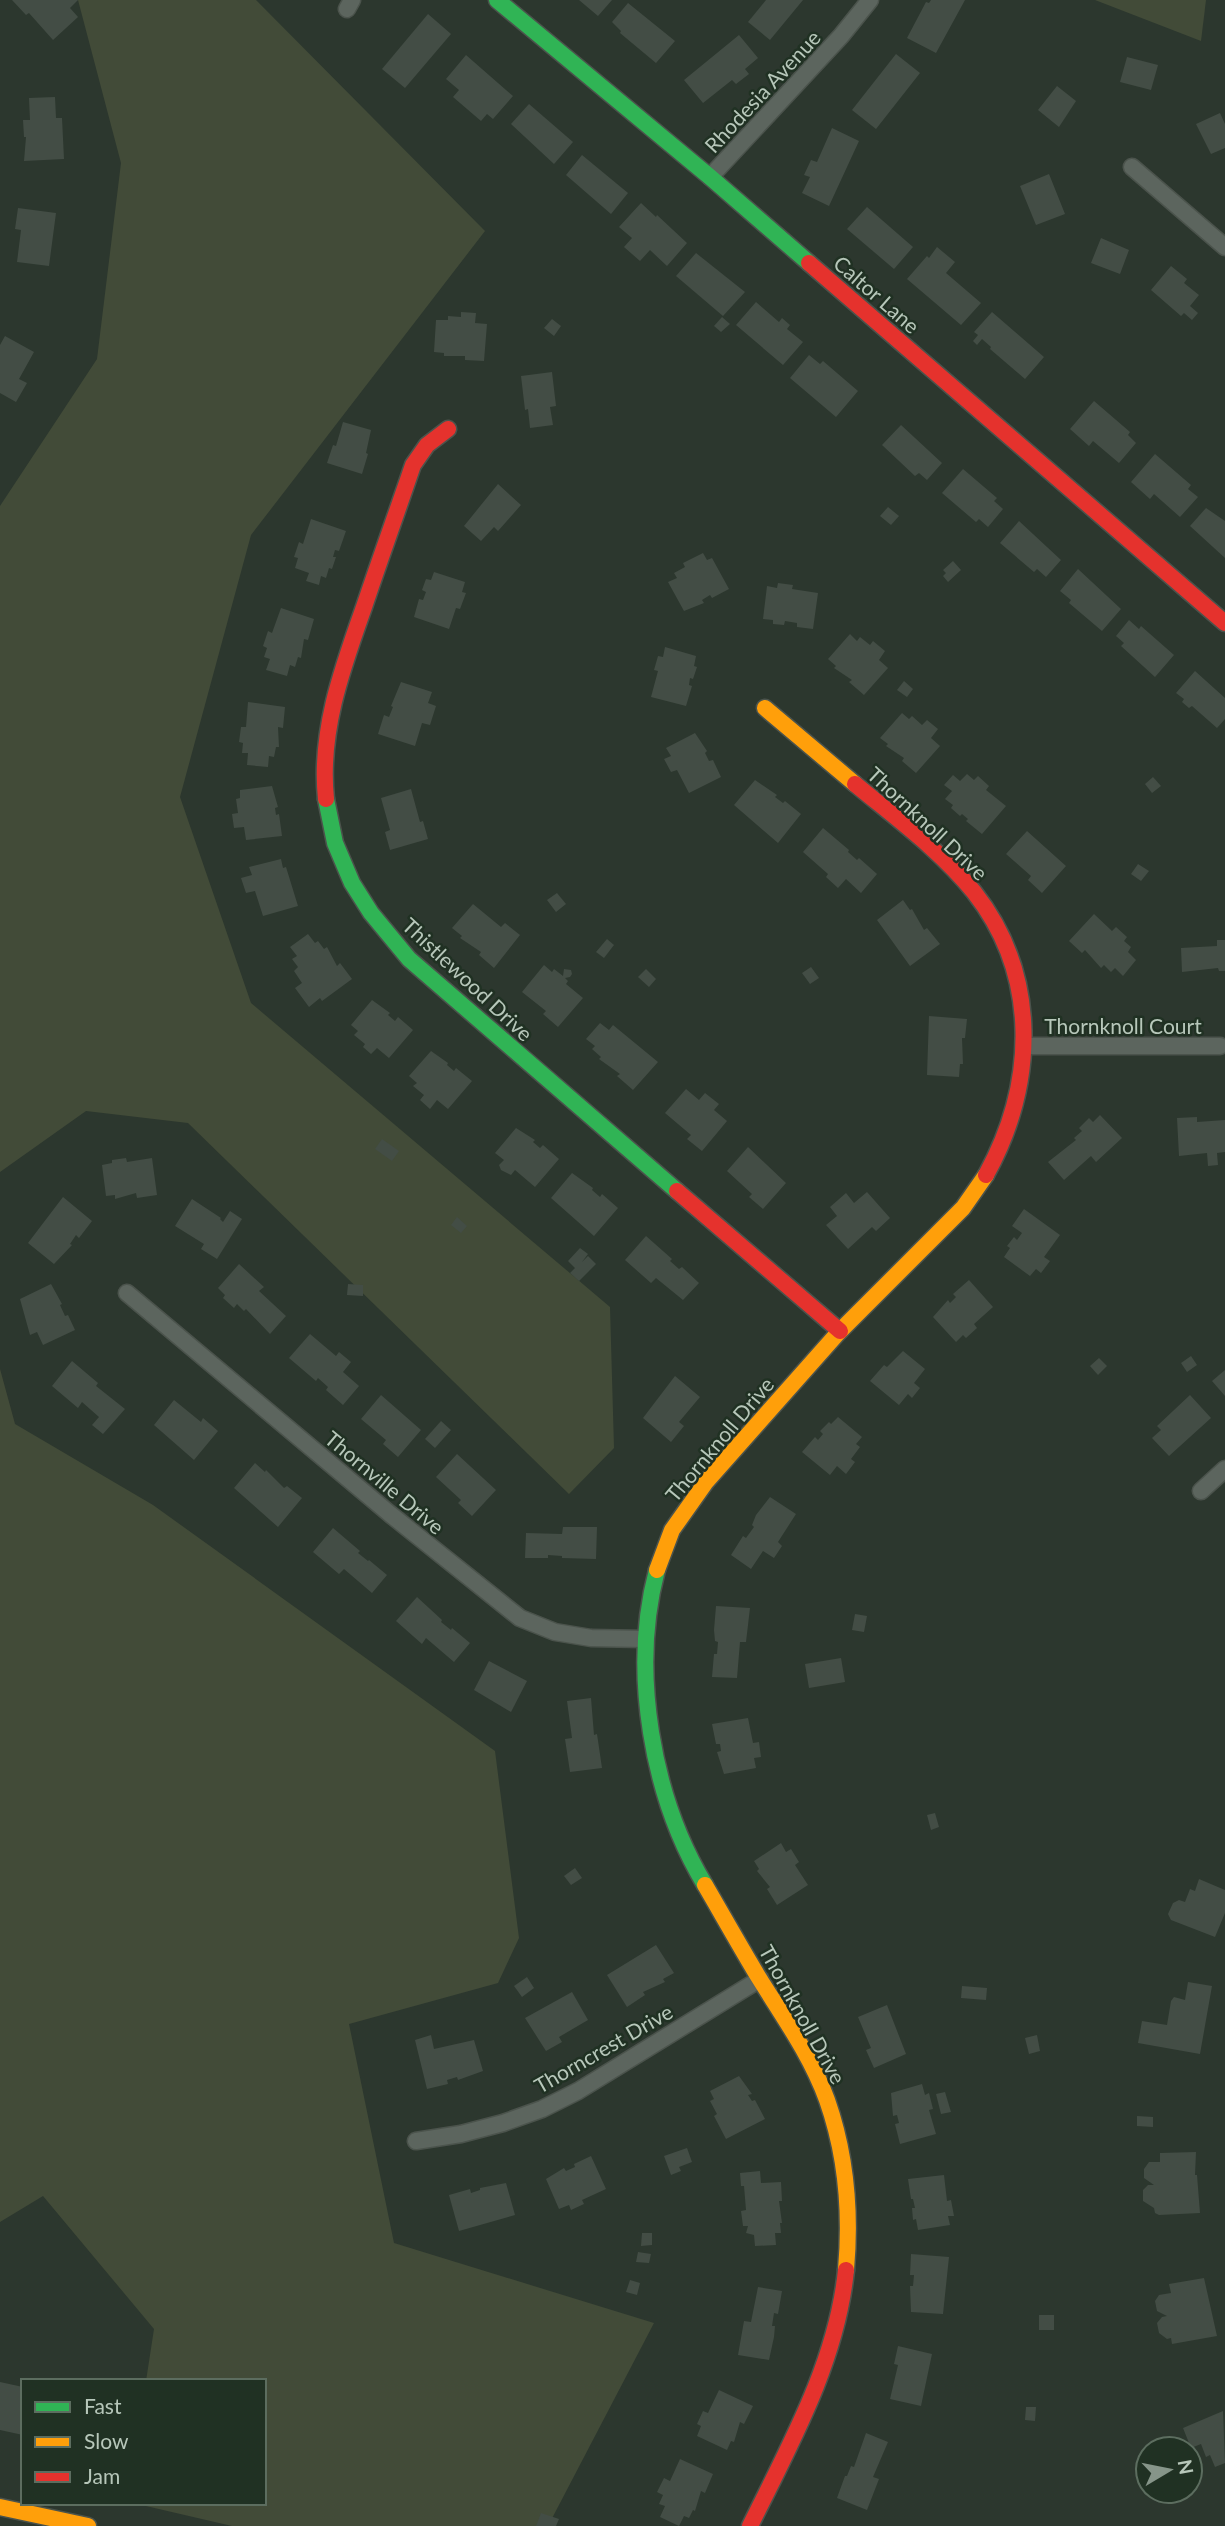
<svg xmlns="http://www.w3.org/2000/svg" width="1225" height="2526" font-family="Lato,sans-serif">
<style>
.green{fill:#424b38}
.building{fill:#434d45}
.lines{fill:none;stroke-linecap:round;stroke-linejoin:round}
.street-casing{stroke:#4b534c;stroke-width:19}
.fast-casing{stroke:#4b534c;stroke-width:19}
.slow-casing{stroke:#4b534c;stroke-width:19}
.jam-casing{stroke:#4b534c;stroke-width:19}
.street{stroke:#5c655e;stroke-width:16}
.fast{stroke:#30b455;stroke-width:16}
.slow{stroke:#ff9f0a;stroke-width:16}
.jam{stroke:#e5322d;stroke-width:16}
.labels{text-anchor:middle;dominant-baseline:central;stroke-width:5;stroke-linejoin:round;paint-order:stroke}
.street-label{font-size:21px;fill:#b7c7ba;stroke:#203123}
</style>
<rect width="100%" height="100%" fill="#2c372e"/>
<g class="green">
<path d="M78,0h178l229,231 -234,304 -71,262 71,206 359,304 4,141 -45,46 -381,-371 -102,-12 -86,61v-666l97,-147 24,-196z"/>
<path d="M1095,0h111l-5,41z"/>
<path d="M0,1369l15,55 138,81 342,246 24,187 -21,45 -149,41 45,219 260,80 -106,203h-316l-99,-23h131v-122h-118l8,-52 -111,-133 -43,26z"/>
</g>
<g class="building">
<path d="M12,0h66l-8,8 8,9 -25,23 -24,-27 -3,2z"/>
<path d="M579,0h33l-14,16z"/>
<path d="M766,0h37l-33,40 -22,-18z"/>
<path d="M931,0h34l-29,53 -29,-15 19,-36 3,1z"/>
<path d="M628,3l47,38 -19,22 -36,-30 1,-2 -9,-9z"/>
<path d="M428,14l23,20 -46,54 -23,-19z"/>
<path d="M739,35l19,23 -13,11 4,5 -13,10 -4,-4 -29,23 -19,-23z"/>
<path d="M896,54l24,19 -44,56 -24,-19z"/>
<path d="M466,55l47,41 -20,23 -6,-5 -6,7 -28,-24 6,-7 -13,-11z"/>
<path d="M1127,57l31,8 -7,25 -31,-8z"/>
<path d="M1057,86l19,15 -17,26 -21,-17z"/>
<path d="M55,97l1,21h6l2,41 -40,2 2,-24h-2l-1,-17h7l-1,-22z"/>
<path d="M529,104l44,38 -19,22 -43,-40z"/>
<path d="M1220,113l5,11v24l-14,6 -15,-30z"/>
<path d="M832,128l27,13 -30,65 -27,-13 8,-16 -6,-2 7,-15 6,2z"/>
<path d="M582,155l46,38 -17,21 -45,-39z"/>
<path d="M1049,174l16,40 -29,11 -16,-39z"/>
<path d="M641,203l15,14 1,-2 30,28 -20,23 -17,-16 -10,11 -16,-14 8,-9 -13,-11z"/>
<path d="M867,207l46,40 -19,22 -47,-40z"/>
<path d="M18,208l38,5 -7,53 -32,-4 4,-32 -6,-1z"/>
<path d="M1101,238l28,12 -9,24 -29,-11z"/>
<path d="M937,247l18,15 -9,11 35,30 -20,22 -54,-46 20,-23 2,2z"/>
<path d="M696,253l49,39 -22,24 -47,-40z"/>
<path d="M1171,266l16,13 -3,4 15,12 -9,11 8,7 -6,7 -8,-7 -3,3 -30,-26z"/>
<path d="M756,302l23,20 3,-4 8,7 -3,4 16,13 -20,23 -47,-40z"/>
<path d="M461,312l15,1 -1,10 12,1 -3,37 -19,-1v-4h-21v-3l-10,-1 2,-32h12v-4l13,1z"/>
<path d="M992,312l52,45 -19,22 -35,-30 1,-2 -9,-8 -5,6 -4,-4 5,-6 -4,-3z"/>
<path d="M722,317l8,7 -9,8 -7,-6z"/>
<path d="M552,319l9,7 -7,10 -10,-8z"/>
<path d="M5,336l29,16 -15,27 8,4 -11,19 -16,-9v-48z"/>
<path d="M809,355l11,9 3,-3 35,30 -22,26 -46,-39z"/>
<path d="M552,372l4,34 -6,1 3,18 -23,3 -2,-19 -3,1 -4,-34z"/>
<path d="M1094,401l36,31 -2,3 8,8 -17,20 -26,-22 -4,5 -19,-17z"/>
<path d="M343,422l28,8 -5,23 2,1 -6,20 -35,-11 6,-18 3,1z"/>
<path d="M901,425l41,38 -15,17 -8,-7 -4,3 -33,-31z"/>
<path d="M1155,454l36,31 -3,4 10,8 -18,20 -26,-23 -4,5 -19,-17z"/>
<path d="M963,469l34,29 -3,3 9,8 -15,18 -9,-8 -3,3 -34,-29z"/>
<path d="M498,484l23,21 -23,26 -4,-4 -13,14 -17,-15z"/>
<path d="M888,507l11,9 -8,9 -11,-9z"/>
<path d="M1206,508l19,13v37l-35,-32z"/>
<path d="M311,519l35,12 -7,20 -4,-1 -2,7h3l-4,12 -3,-1 -3,10 -5,-2 -2,9 -13,-4 3,-8 -14,-5 3,-10 -4,-1 5,-15 4,2z"/>
<path d="M1019,521l42,39 -15,17 -9,-8 -3,3 -34,-29z"/>
<path d="M703,553l4,7 5,-2 17,31 -17,9 -2,-3 -8,5 2,3 -20,8 -16,-29 9,-4 -3,-5 11,-6 -2,-4z"/>
<path d="M953,561l8,9 -13,12 -5,-6 3,-3 -3,-3z"/>
<path d="M1078,569l43,40 -19,22 -33,-28 2,-3 -11,-9z"/>
<path d="M434,572l31,10 -3,10 4,1 -6,16 -4,-1 -7,21 -35,-12 5,-18 4,1 3,-8 -4,-2 4,-11 5,1z"/>
<path d="M778,583l15,2 -1,4 26,4 -5,36 -16,-2v-4l-12,-2 -1,4 -11,-1v-4l-10,-1 4,-33 10,2z"/>
<path d="M281,608l33,11 -6,21 -4,-1 -3,19 -3,-1 -3,10 -5,-2 -3,11 -21,-6 4,-11 -6,-2 3,-9 -4,-2 5,-15 4,2z"/>
<path d="M1129,620l10,9 2,-3 33,29 -19,22 -34,-31 3,-3 -8,-7z"/>
<path d="M850,634l7,7 3,-4 10,8 3,-4 12,10 -6,9 9,8 -24,27 -15,-13 3,-2 -18,-12 2,-2 -8,-7z"/>
<path d="M665,647l31,9 -2,10 3,1 -4,12 -3,-1 -1,7 3,1 -6,20 -35,-9 7,-26 -4,-1 4,-14 5,1z"/>
<path d="M1195,671l30,27v21l-8,9 -25,-22 -3,2 -7,-6 2,-3 -8,-6z"/>
<path d="M904,681l9,8 -6,8 -10,-7z"/>
<path d="M401,682l31,10 -4,11 8,3 -6,19 -8,-2 -7,23 -37,-12 6,-19 5,2 4,-10 -2,-1z"/>
<path d="M248,702l37,5 -2,21 -5,-1 1,20h-3l-2,10 -5,-1 -1,11 -21,-2 1,-12h-6l1,-10 -4,-1 2,-15h5z"/>
<path d="M902,713l7,6 3,-3 10,9 5,-5 11,9 -7,9 9,8 -24,27 -14,-12 2,-3 -18,-12 2,-2 -8,-6z"/>
<path d="M695,733l12,18 -2,2 4,8 4,-1 8,17 -32,16 -12,-23 -6,2 -7,-13 7,-3 -5,-8z"/>
<path d="M967,774l7,6 4,-4 11,10 -3,4 20,16 -24,28 -16,-13 2,-2 -6,-5 -2,2 -9,-8 2,-3 -8,-6 7,-8 -8,-6 9,-10 7,6z"/>
<path d="M1153,777l8,9 -9,7 -7,-9z"/>
<path d="M755,780l22,15 -2,2 8,6 2,-2 16,13 -23,29 -44,-38z"/>
<path d="M272,786l6,21 -3,1 1,7 3,-1 3,22 -36,4 -2,-13 -10,1 -2,-14 6,-1 -2,-14 4,-1v-8z"/>
<path d="M411,789l9,33 3,-1 5,18 -38,11 -5,-18 5,-2 -9,-32z"/>
<path d="M823,828l26,22 -1,2 9,8 2,-2 18,16 -16,19 -15,-14 -8,9 -12,-11 2,-3 -25,-22z"/>
<path d="M1027,831l39,35 -24,27 -14,-13 3,-4 -25,-22z"/>
<path d="M281,859l2,9 3,-1 12,39 -35,10 -8,-25 -9,2 -5,-15 11,-3 -3,-8z"/>
<path d="M1138,864l11,7 -8,10 -10,-7z"/>
<path d="M557,893l9,11 -10,8 -9,-12z"/>
<path d="M903,900l7,10 2,-1 12,21 3,-2 13,16 -30,22 -33,-46z"/>
<path d="M473,904l28,23 4,-4 15,12 -26,33 -15,-13 2,-3 -21,-14 2,-2 -10,-8z"/>
<path d="M1094,914l18,17 4,-4 11,10 -3,4 7,6 -3,5 8,8 -13,16 -8,-8 -4,4 -7,-7 -3,3 -16,-18 -3,3 -13,-12z"/>
<path d="M308,934l7,9 3,-2 6,8 3,-2 10,19 3,-3 12,16 -30,22 -2,-3 -11,9 -14,-19 7,-5 -8,-12 4,-4 -6,-8 5,-3 -7,-9z"/>
<path d="M607,939l7,6 -10,13 -8,-6z"/>
<path d="M1217,940h8v31h-6l-1,-3 -36,4 -1,-24 36,-2z"/>
<path d="M544,965l8,7 2,-3 9,7 1,-7 7,1 1,4 -2,3 -5,1 3,3 -2,3 17,14 -25,29 -15,-13 3,-3 -24,-19z"/>
<path d="M811,967l8,11 -9,6 -8,-11z"/>
<path d="M646,969l10,10 -7,8 -11,-10z"/>
<path d="M372,1000l18,13 -2,2 7,6 3,-4 15,13 -24,28 -12,-10 -6,6 -8,-7 2,-3 -11,-9 4,-4 -7,-6z"/>
<path d="M929,1016l38,3 -2,19h-3l1,26h-3l-1,13 -32,-2z"/>
<path d="M600,1023l9,7 4,-5 45,37 -25,28 -16,-14 3,-2 -21,-15 2,-2 -9,-8 3,-3 -9,-7z"/>
<path d="M431,1051l17,12 -1,2 7,6 2,-3 16,13 -24,28 -11,-9 -7,9 -10,-9 4,-5 -11,-9 4,-3 -8,-7z"/>
<path d="M686,1089l13,11 6,-7 14,11 -5,6 13,11 -25,30 -15,-12 4,-4 -26,-22z"/>
<path d="M1100,1115l22,23 -26,24 -5,-6 -27,24 -16,-18 28,-22 -2,-2 8,-7 -3,-3 10,-10 4,4z"/>
<path d="M1197,1117v5l28,-2v32l-8,1 1,12 -10,1 -1,-13 -28,3 -2,-38z"/>
<path d="M516,1128l19,12 -2,2 7,6 3,-3 16,14 -24,28 -20,-17 -4,5 -10,-5 -2,-5 5,-5 -9,-7z"/>
<path d="M382,1139l17,12 -7,10 -17,-12z"/>
<path d="M748,1147l38,36 -23,26 -14,-12 3,-3 -25,-23z"/>
<path d="M126,1158l1,4 25,-4 5,37 -20,3 -1,-5 -21,6v-4l-9,1 -4,-31 10,-2v-3z"/>
<path d="M572,1173l21,15 -1,2 8,7 2,-3 16,14 -24,28 -43,-38z"/>
<path d="M867,1192l23,26 -14,13 -4,-4 -24,22 -22,-24 11,-9 -7,-9 16,-14 8,10z"/>
<path d="M63,1197l29,24 -13,17 -3,-3 -6,9 2,1 -18,19 -26,-21z"/>
<path d="M192,1199l29,19 -1,1 3,3 7,-11 12,8 -25,40 -16,-10 3,-5 -29,-18z"/>
<path d="M1024,1209l36,26 -16,22 6,4 -9,12 -5,-4 -6,7 -26,-19 6,-9 -3,-2 7,-9 3,3 5,-7 -10,-7z"/>
<path d="M457,1217l10,9 -6,7 -10,-8z"/>
<path d="M646,1236l26,23 -2,2 9,8 3,-2 17,16 -16,17 -27,-22 -5,5 -26,-23z"/>
<path d="M580,1248l8,6 -6,8 6,-6 8,8 -17,17 -9,-8 5,-5 -7,-7z"/>
<path d="M239,1264l25,23 -5,4 27,25 -16,18 -24,-25 -2,2 -7,-7 -3,4 -11,-10 2,-3 -7,-7z"/>
<path d="M969,1280l24,27 -19,17 3,4 -11,10 -3,-3 -7,7 -23,-25 15,-17 2,3 6,-6 -3,-3z"/>
<path d="M51,1284l11,20 -2,1 5,11 3,-1 7,15 -32,15 -6,-13 -7,3 -10,-36z"/>
<path d="M348,1284l15,1v11l-16,-1z"/>
<path d="M310,1334l26,22 3,-4 12,10 -8,10 16,14 -16,19 -17,-15 2,-3 -10,-9 -2,3 -27,-23z"/>
<path d="M903,1351l22,18 -11,14 6,5 -8,10 -4,-4 -9,11 -29,-24 14,-16 3,2z"/>
<path d="M1191,1356l6,9 -10,7 -6,-9z"/>
<path d="M1099,1358l8,8 -9,9 -8,-9z"/>
<path d="M72,1361l26,22 -2,3 29,23 -22,25 -11,-9 7,-8 -17,-15 -4,6 -26,-22z"/>
<path d="M1225,1370v26l-13,-15z"/>
<path d="M675,1376l25,21 -21,25 5,4 -13,16 -28,-24z"/>
<path d="M381,1395l40,35 -23,27 -15,-13 3,-4 -25,-21z"/>
<path d="M1190,1395l21,23 -42,38 -17,-18 9,-8 -4,-4z"/>
<path d="M174,1400l27,22 2,-4 15,13 -24,29 -40,-35z"/>
<path d="M838,1417l24,20 -6,7 4,3 -9,12 4,3 -9,12 -9,-8 -7,9 -28,-23 13,-15 3,3 5,-6 -3,-3 9,-9 2,2z"/>
<path d="M441,1421l10,9 -16,18 -10,-9z"/>
<path d="M457,1454l39,36 -24,26 -14,-13 3,-3 -25,-23z"/>
<path d="M255,1463l10,9 1,-2 18,18 3,-2 15,12 -24,29 -44,-39z"/>
<path d="M770,1497l26,17 -18,28 4,4 -8,12 -11,-7 -12,18 -20,-14 12,-19 3,2 8,-11 -2,-2 4,-10z"/>
<path d="M563,1527h34l-1,32 -34,-1v-2l-14,-1v3h-23l1,-25 36,1z"/>
<path d="M333,1528l27,23 -2,2 10,8 1,-1 18,15 -15,18 -28,-24 -5,5 -26,-22z"/>
<path d="M417,1597l25,23 -1,2 10,8 1,-2 18,15 -16,19 -28,-24 -4,6 -26,-23z"/>
<path d="M716,1606l34,2 -4,34h-6l-3,36 -25,-1 2,-23h3l1,-12 -3,-1 -1,-11z"/>
<path d="M855,1614l12,2 -3,16 -12,-2z"/>
<path d="M841,1658l4,24 -36,6 -4,-24z"/>
<path d="M489,1661l38,20 -16,31 -37,-22z"/>
<path d="M591,1698l3,37 3,-1 5,34 -32,4 -5,-33 7,-1 -5,-37z"/>
<path d="M748,1718l5,25 6,-1 2,15 -7,1 2,10 -32,6 -7,-22 4,-1 -1,-7h-4l-4,-20z"/>
<path d="M935,1813l4,14 -8,3 -4,-15z"/>
<path d="M781,1843l5,9 5,-3 8,13 -4,3 13,20 -31,20 -10,-16 3,-2 -13,-16 2,-2 -5,-8z"/>
<path d="M575,1868l7,10 -11,7 -7,-9z"/>
<path d="M1199,1879l26,11v23l-10,24 -44,-17 -3,-6 5,-11 6,-3 6,2 5,-13 5,2z"/>
<path d="M656,1945l18,28 -11,6 2,3 -22,10 2,3 -18,12 -20,-32z"/>
<path d="M527,1977l7,11 -12,9 -8,-11z"/>
<path d="M1188,1982l24,4 -12,68 -62,-11 4,-22 25,4 4,-24 3,-4 11,3z"/>
<path d="M962,1986l25,2 -1,12 -25,-2z"/>
<path d="M572,1992l16,28 -29,17 3,5 -16,9 -21,-33z"/>
<path d="M887,2005l19,49 -32,14 -8,-18 5,-2 -13,-31z"/>
<path d="M431,2035l3,14 40,-9 9,31 -25,9 -1,-3 -10,3 1,4 -21,5 -12,-49z"/>
<path d="M1037,2035l3,16 -11,3 -4,-16z"/>
<path d="M739,2076l13,18 -4,1 4,6 3,-1 10,19 -39,20 -12,-23 3,-2 -7,-13 4,-2 -4,-8z"/>
<path d="M922,2084l3,11 4,-2 4,16 -4,1 7,24 -36,10 -5,-20 4,-1 -2,-8 -4,1 -2,-23z"/>
<path d="M945,2092l6,20 -10,2 -5,-20z"/>
<path d="M1137,2116l16,1v10l-16,-1z"/>
<path d="M687,2148l5,14 -13,5 2,4 -10,4 -7,-19z"/>
<path d="M1196,2152l-1,23h2l3,38 -41,2 -4,-2 -1,-5 -11,-7v-11l5,-5h6l-10,-7v-9l5,-7h11v-9z"/>
<path d="M591,2156l15,33 -24,11 2,4 -13,6 -2,-5 -10,4 -13,-30 18,-11 2,3 9,-4 -1,-3z"/>
<path d="M760,2171l1,12 20,-1 1,19h-3l3,22h-2l1,10h-6l1,12 -21,1 -1,-11 -8,-2 2,-7h-5l-2,-15 5,-1 -2,-24h-3l-1,-13z"/>
<path d="M944,2175l3,26 4,-1 3,16h-6l2,9 -32,5 -2,-11 -3,1 -1,-12h3l-2,-9h-2l-3,-20z"/>
<path d="M506,2183l9,32 -56,16 -10,-36 21,-6 1,4 9,-3v-2z"/>
<path d="M642,2233h10v12l-11,1z"/>
<path d="M638,2252l13,2 -2,9 -13,-1z"/>
<path d="M911,2254l38,3 -6,57 -32,-2 -1,-26h3l1,-11h-4z"/>
<path d="M1204,2278l13,58 -45,8 -1,-6 -4,1 -8,-6 -2,-10 5,-6 5,-1 -10,-5 -2,-10 4,-6 12,-2 -2,-9z"/>
<path d="M630,2280l10,3 -3,12 -11,-3z"/>
<path d="M758,2287l24,4 -4,23 -4,-1 -2,13h3l-1,11 -5,23 -31,-5 6,-34 7,1z"/>
<rect x="1039" y="2315" width="15" height="15"/>
<path d="M898,2346l34,8 -11,52 -31,-7 8,-34 -4,-1z"/>
<path d="M0,2382l23,5v48l-23,-5z"/>
<path d="M719,2390l34,16 -9,18 -4,-2 -6,20 -3,-1 -4,9 -30,-14 4,-10 -4,-2 6,-13 5,2z"/>
<path d="M1026,2407h10l-1,14 -10,-1z"/>
<path d="M1223,2411l2,52 -10,4 -5,-12 -4,2 -5,-13 -10,4 -8,-20z"/>
<path d="M866,2433l22,9 -15,35 6,2 -12,31 -30,-12 8,-22h2l4,-10 3,1z"/>
<path d="M680,2459l33,15 -8,19 -4,-2 -6,20 -2,-1 -4,8 -5,-2 -5,10 -19,-9 5,-11 -6,-2 4,-9 -6,-3 7,-14 6,3z"/>
<path d="M541,2513l18,6 -3,7h-20z"/>
</g>
<g class="lines">
<defs>
<g id="street">
<path d="M347,9l5,-9"/>
<path d="M1132,167l93,80"/>
<path d="M710,177l131,-141 29,-36"/>
<path d="M1025,1046h195"/>
<path d="M127,1293l263,221 130,104 35,14 36,6 54,1"/>
<path d="M1201,1491l24,-22"/>
<path d="M416,2141l45,-7 42,-11 39,-14 36,-18 182,-112"/>
</g>
<g id="fast">
<path d="M497,0l213,177 99,86"/>
<path d="M326,799l9,44 17,40 19,30 38,46 268,232"/>
<path d="M657,1570c-27,101 -5,227 48,315"/>
</g>
<g id="slow">
<path d="M765,708l90,76"/>
<path d="M657,1570l15,-40 34,-48 132,-149 125,-125 23,-33"/>
<path d="M705,1885c18,31 36,63 54,93 25,40 52,78 68,122 19,54 24,113 19,170"/>
<path d="M0,2507l88,19"/>
</g>
<g id="jam">
<path d="M809,263l416,360"/>
<path d="M855,784c41,34 86,67 119,108 66,84 62,192 12,283"/>
<path d="M326,799c-7,-67 16,-130 38,-192 16,-48 33,-95 49,-142l14,-20 21,-16"/>
<path d="M677,1191l163,140"/>
<path d="M750,2526c40,-81 87,-165 96,-256"/>
</g>
</defs>
<use href="#street" class="street-casing"/>
<use href="#fast" class="fast-casing"/>
<use href="#slow" class="slow-casing"/>
<use href="#jam" class="jam-casing"/>
<use href="#street" class="street"/>
<use href="#fast" class="fast"/>
<use href="#slow" class="slow"/>
<use href="#jam" class="jam"/>
</g>
<g class="labels">
<g class="street-label">
<text transform="translate(762 91) rotate(-47)">Rhodesia Avenue</text>
<text transform="translate(877 294) rotate(41)">Caltor Lane</text>
<text transform="translate(928 823) rotate(43)">Thornknoll Drive</text>
<text transform="translate(468 979) rotate(43)">Thistlewood Drive</text>
<text x="1123" y="1025">Thornknoll Court</text>
<text transform="translate(719 1439) rotate(-50)">Thornknoll Drive</text>
<text transform="translate(385 1482) rotate(40)">Thornville Drive</text>
<text transform="translate(803 2014) rotate(61)">Thornknoll Drive</text>
<text transform="translate(603 2048) rotate(-30)">Thorncrest Drive</text>
</g>
</g>
<rect x="21" y="2379" width="245" height="126" fill="#203123" stroke="#5c6d5f" stroke-width="2"/>
<rect x="35" y="2402" width="35" height="10" fill="#30b455" stroke="#5c6d5f" stroke-width="2"/>
<text x="84" y="2414" font-size="21" fill="#b7c7ba">Fast</text>
<rect x="35" y="2437" width="35" height="10" fill="#ff9f0a" stroke="#5c6d5f" stroke-width="2"/>
<text x="84" y="2449" font-size="21" fill="#b7c7ba">Slow</text>
<rect x="35" y="2472" width="35" height="10" fill="#e5322d" stroke="#5c6d5f" stroke-width="2"/>
<text x="84" y="2484" font-size="21" fill="#b7c7ba">Jam</text>
<g transform="translate(1169 2470) rotate(80)"><circle r="33" fill="#203123" stroke="#5c6d5f" stroke-width="2"/>
<path d="M0-5L12 26L0 18L-12 26Z" fill="#869589"/>
<text y="-10" font-size="19" font-weight="bold" text-anchor="middle" fill="#b7c7ba">N</text>
</g>
</svg>
